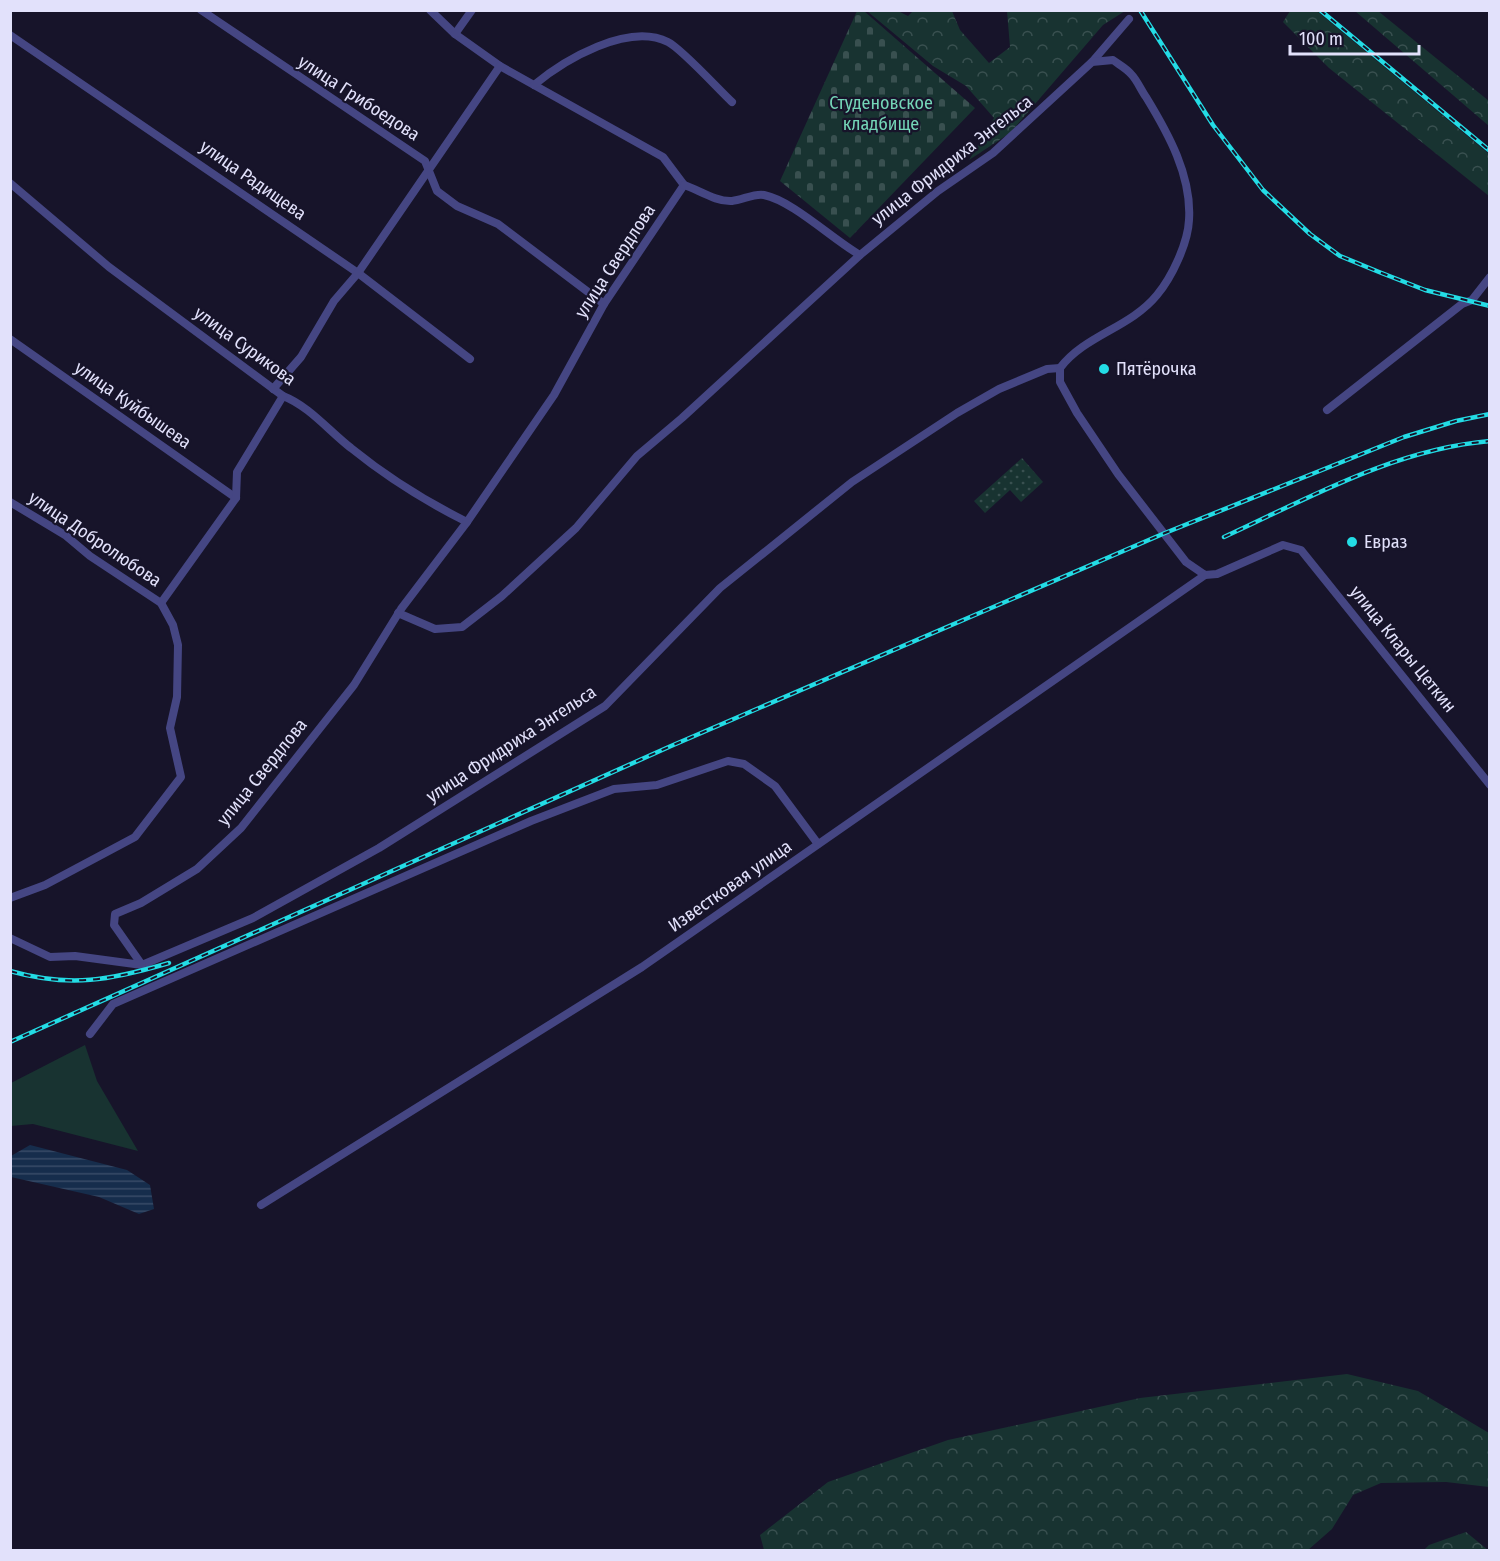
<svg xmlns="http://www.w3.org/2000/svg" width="1500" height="1561" font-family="'Fira Sans Condensed',sans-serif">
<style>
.grass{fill:url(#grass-dots)}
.forest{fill:url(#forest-crowns)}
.cemetery{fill:url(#cemetery-stones)}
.pitch{fill:#183331}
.water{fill:url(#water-rules)}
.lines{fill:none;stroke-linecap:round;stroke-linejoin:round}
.street{stroke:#454683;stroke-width:8}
.rail-casing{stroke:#23dce5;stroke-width:4.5}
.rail{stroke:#17142a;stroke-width:2;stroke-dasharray:7;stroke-linecap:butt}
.poi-dot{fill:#23dce5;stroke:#17142a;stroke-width:2}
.labels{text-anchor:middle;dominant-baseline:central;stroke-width:4.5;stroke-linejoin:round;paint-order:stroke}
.street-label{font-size:18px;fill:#e2e1fb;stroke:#17142a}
.park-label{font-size:18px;fill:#74d5b7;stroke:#17142a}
.poi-label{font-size:18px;fill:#e2e1fb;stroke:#17142a;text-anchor:start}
</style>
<defs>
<pattern id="grass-dots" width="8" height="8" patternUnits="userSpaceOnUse" patternTransform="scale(1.5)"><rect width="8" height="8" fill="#183331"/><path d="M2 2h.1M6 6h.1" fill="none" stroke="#395050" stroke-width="1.8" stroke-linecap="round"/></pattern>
<pattern id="forest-crowns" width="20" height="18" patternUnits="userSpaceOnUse" patternTransform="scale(1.5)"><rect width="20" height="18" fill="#183331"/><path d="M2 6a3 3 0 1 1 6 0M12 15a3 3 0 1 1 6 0" fill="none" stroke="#395050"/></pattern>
<pattern id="cemetery-stones" width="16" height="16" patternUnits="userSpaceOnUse" patternTransform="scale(1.5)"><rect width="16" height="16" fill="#183331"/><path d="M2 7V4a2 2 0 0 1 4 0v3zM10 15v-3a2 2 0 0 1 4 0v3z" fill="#395050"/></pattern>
<pattern id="water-rules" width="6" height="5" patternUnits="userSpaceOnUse" patternTransform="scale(1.5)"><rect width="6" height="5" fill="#162d4c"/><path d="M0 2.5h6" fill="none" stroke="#384b67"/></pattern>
</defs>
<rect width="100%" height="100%" fill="#17142a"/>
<path class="grass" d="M1022,458l21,24 -22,20 -11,-12 -25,23 -11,-12z"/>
<g class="forest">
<path d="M867,11h31l10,5 5,-5h39l8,19 29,33 21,-16 -3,-36h118l-22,14 -93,108 -41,27 25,-42 -28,-32 -33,-20z"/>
<path d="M1290,11h27l172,143v42l-160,-128 -46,-46z"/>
<path d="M1355,11h23l111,90v25z"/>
<path d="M1347,1374l71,17 71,42v54l-43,-5 -65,1 -28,12 -21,34 -24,21h-544l-4,-15 68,-53 120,-42 192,-42z"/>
<path d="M1466,1532l22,18h-64l5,-5z"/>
</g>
<path class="cemetery" d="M857,11h7l111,97 -125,130 -70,-57z"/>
<path class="pitch" d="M85,1045l12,36 41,70 -105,-27 -22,2v-43z"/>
<path class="water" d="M30,1145l97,25 23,15 4,24 -15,5 -40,-17 -88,-20v-21z"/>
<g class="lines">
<g class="street">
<path d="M201,10l224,151 12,30 20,15 41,18 106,80"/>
<path d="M430,10l25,24 45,32 163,91 21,28"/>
<path d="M455,34l17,-24"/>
<path d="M10,35l348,238 112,86"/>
<path d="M1092,62l37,-43"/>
<path d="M534,85c30,-25 94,-63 134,-43 14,7 51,48 64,60"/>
<path d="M10,183l99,84 174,129c26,10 46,35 68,52 37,30 74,53 116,74"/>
<path d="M684,185l-80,119 -50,91 -87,127 -66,87 -47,76 -113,143 -44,41 -56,34 -26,11 -1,11 28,40 111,-47 126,-70 226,-142 115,-118 132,-106 105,-69 42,-24 48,-20 13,-1"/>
<path d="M684,185c15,5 32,17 48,16 10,-1 23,-8 32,-6 29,6 68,44 96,60l78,-64 55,-38 99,-91 21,-2c5,4 13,8 18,14 6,6 10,16 15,23 22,36 46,79 43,123 -1,23 -17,57 -32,75 -27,33 -72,40 -97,73v14l17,31 41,61 68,88 19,13 12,-1 66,-29 18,5 189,235"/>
<path d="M10,339l226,159"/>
<path d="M273,389l28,-32 33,-56 24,-28 142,-207"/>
<path d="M1327,410l135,-106 10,-4 18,-23"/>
<path d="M10,502l55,33 25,21 71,47 12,22 5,20 -1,52 -7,31 11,49 -46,60 -90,48 -35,13"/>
<path d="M161,603l75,-105 1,-26 46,-76"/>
<path d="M398,613l37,16 27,-2 40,-31 74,-68 61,-72 45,-38 178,-163"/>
<path d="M10,938l40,19 25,-1 67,9"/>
<path d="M90,1034l23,-30 418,-183 83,-32 43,-4 71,-24 16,3 31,22 43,58"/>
<path d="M261,1205l381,-238 563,-392"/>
</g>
<defs>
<g id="rail">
<path d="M1140,10l73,115 50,65 47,44 30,22 39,16 46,18 65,16"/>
<path d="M1320,10l170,141"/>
<path d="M1224,537c85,-39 171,-88 266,-96"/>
<path d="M10,971c60,17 101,9 159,-8"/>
<path d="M10,1042l661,-296 494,-213 239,-96 52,-16 34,-7"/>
</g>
</defs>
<use href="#rail" class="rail-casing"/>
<use href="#rail" class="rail"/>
</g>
<g class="poi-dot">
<circle cx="1104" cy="369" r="6"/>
<circle cx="1352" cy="542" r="6"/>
</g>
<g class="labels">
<g class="street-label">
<text transform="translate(359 98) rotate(33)">улица Грибоедова</text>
<text transform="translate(952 160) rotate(-38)">улица Фридриха Энгельса</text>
<text transform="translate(253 180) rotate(35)">улица Радищева</text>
<text transform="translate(615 261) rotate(-57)">улица Свердлова</text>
<text transform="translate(245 346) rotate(36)">улица Сурикова</text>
<text transform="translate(133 405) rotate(35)">улица Куйбышева</text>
<text transform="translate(95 539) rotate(34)">улица Добролюбова</text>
<text transform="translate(1403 649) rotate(51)">улица Клары Цеткин</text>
<text transform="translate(511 744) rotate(-33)">улица Фридриха Энгельса</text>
<text transform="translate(262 772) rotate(-51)">улица Свердлова</text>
<text transform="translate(730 886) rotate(-35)">Известковая улица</text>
</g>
<g class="park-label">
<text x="881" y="103">Студеновское<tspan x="881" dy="21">кладбище</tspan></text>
</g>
<g class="poi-label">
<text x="1116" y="369">Пятёрочка</text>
<text x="1364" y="542">Евраз</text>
</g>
</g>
<rect width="1500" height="1561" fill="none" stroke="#e2e1fb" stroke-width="24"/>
<path d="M1290 45v9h129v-9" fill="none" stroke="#e2e1fb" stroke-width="3"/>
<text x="1299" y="45" font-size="18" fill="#e2e1fb" stroke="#17142a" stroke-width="4.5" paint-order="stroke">100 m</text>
</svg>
